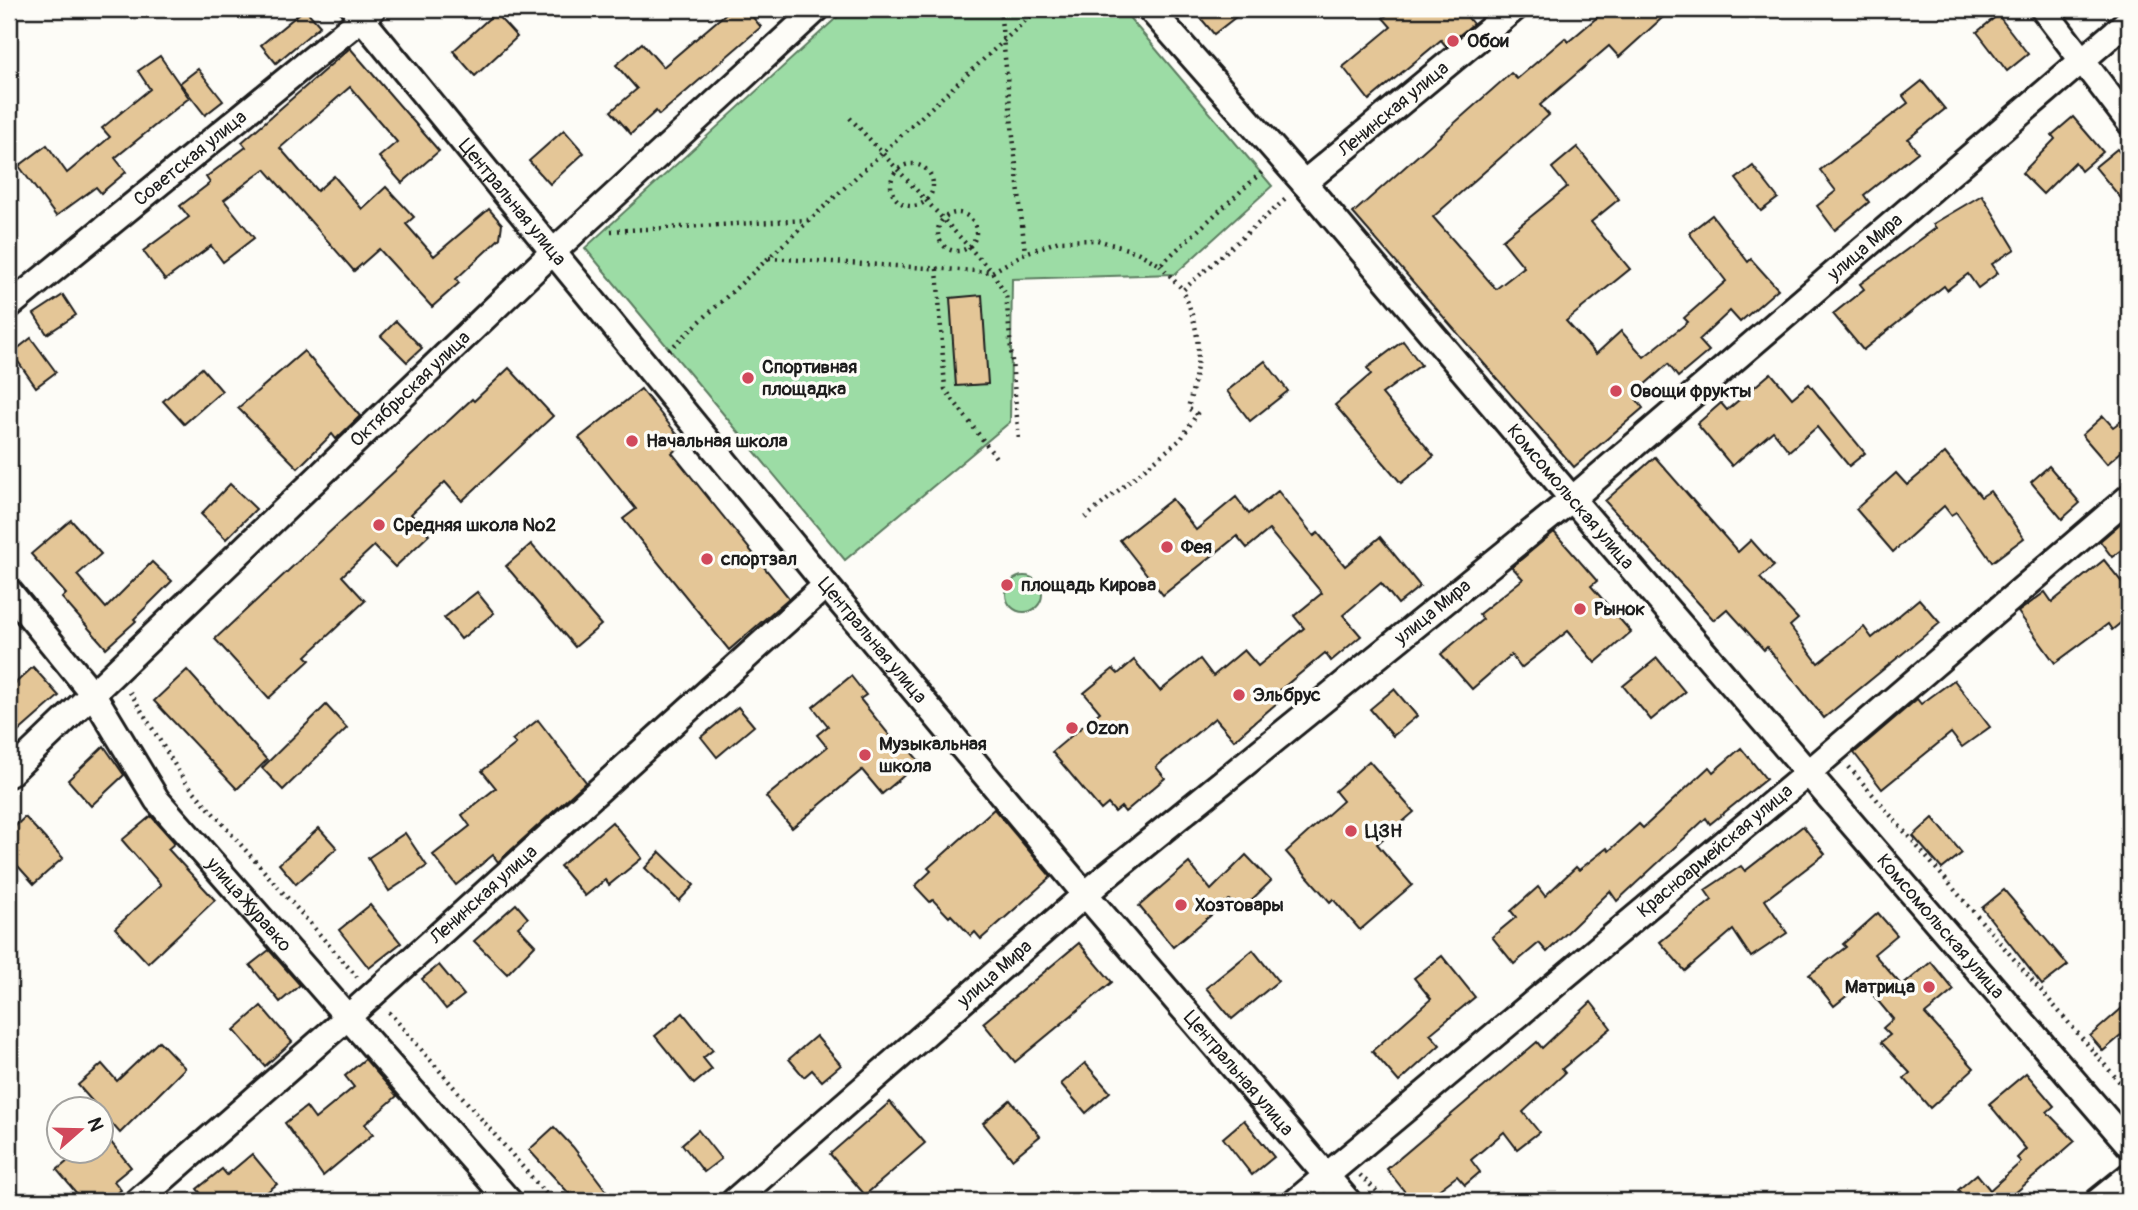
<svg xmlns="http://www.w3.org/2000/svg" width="2138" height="1210" font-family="Pangolin,sans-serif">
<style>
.green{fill:#9cdca5;stroke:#5c7c60;stroke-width:2}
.building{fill:#e4c697;stroke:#1c1c1c;stroke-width:2}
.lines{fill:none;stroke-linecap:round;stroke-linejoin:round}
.street-casing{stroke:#1c1c1c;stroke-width:30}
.path{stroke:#1c1c1c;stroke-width:4.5;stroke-dasharray:2 5;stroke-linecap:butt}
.street{stroke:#fdfcf7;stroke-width:24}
.poi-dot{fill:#d1495b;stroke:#fdfcf7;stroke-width:2.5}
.labels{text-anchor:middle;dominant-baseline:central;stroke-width:7;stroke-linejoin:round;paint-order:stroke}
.poi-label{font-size:19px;font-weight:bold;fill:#1c1c1c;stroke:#fdfcf7;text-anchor:start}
.street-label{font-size:19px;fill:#1c1c1c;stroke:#fdfcf7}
</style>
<rect width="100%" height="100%" fill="#fdfcf7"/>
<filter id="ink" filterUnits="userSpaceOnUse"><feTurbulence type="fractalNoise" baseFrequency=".0143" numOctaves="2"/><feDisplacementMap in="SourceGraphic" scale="14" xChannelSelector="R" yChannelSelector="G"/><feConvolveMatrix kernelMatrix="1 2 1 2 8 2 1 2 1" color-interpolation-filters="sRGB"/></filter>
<g filter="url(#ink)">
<g class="green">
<path d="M846,9h276l150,177 -97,88 -163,5 -2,143 -165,138 -260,-312z"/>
<circle cx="1024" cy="594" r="18"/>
</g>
<g class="building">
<path d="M305,9l15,17 -44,37 -15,-18z"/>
<path d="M731,9h15l15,18 -102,88 -3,-4 -25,23 -20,-23 26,-22 -21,-24 26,-22 21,24z"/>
<path d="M1193,9h53l-32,25z"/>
<path d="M1395,9h66l12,15 -27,22 -5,-6 -72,60 -26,-33 48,-40 -8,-9z"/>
<path d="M1607,9h65l-53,48 -10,-11 -69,59 9,10 -116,102 63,72 28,-22 -22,-27 65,-53 -15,-19 25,-21 42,52 -28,23 39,47 -64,52 30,33 25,-23 23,26 44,-35 -4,-4 42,-37 -37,-48 23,-18 36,47 3,-3 27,30 -38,33 -10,-11 -31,29 10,11 -31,26 -10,-13 -35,31 10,13 -69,59 -221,-254 158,-140 6,6 48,-41 3,4z"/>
<path d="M495,13l22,24 -42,39 -22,-25z"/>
<path d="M1998,15l30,39 -21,17 -30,-39z"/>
<path d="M350,48l89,103 -37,32 -23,-26 18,-15 -47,-55 -70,61 37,43 17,-15 28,33 24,-22 28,30 -8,7 28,32 55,-47 13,15 -2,14 -44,41 3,4 -27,24 -53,-58 -25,22 -89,-102 -41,31 30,38 -31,24 -12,-16 -46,34 -22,-29 46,-34 -9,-11 30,-23 -4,-6 40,-30 -4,-5z"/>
<path d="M160,56l29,42 -74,60 11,14 -25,21 -5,-6 -40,29 -37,-50 28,-21 20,28 43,-36 -8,-9 48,-39 -12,-18z"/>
<path d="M198,69l25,32 -18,14 -25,-32z"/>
<path d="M1922,81l23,28 -37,30 10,13 -54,43 5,7 -34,28 -18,-24 19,-15 -16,-21 88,-67 -5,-7z"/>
<path d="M2073,117l30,35 -22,19 -6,-9 -32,32 -21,-21 33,-34 -3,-4z"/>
<path d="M564,130l20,23 -34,31 -21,-23z"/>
<path d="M2117,149l12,15v44l-34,-41z"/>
<path d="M1753,166l25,32 -17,13 -25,-32z"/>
<path d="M1982,195l33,54 -23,15 6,9 -20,15 -10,-14 -21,16 -3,-4 -81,64 -30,-36 31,-25 -4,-5 76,-56 -3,-4z"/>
<path d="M63,295l13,20 -29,19 -13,-20z"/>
<path d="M982,295l6,89 -32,2 -6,-88z"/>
<path d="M396,321l26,27 -15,14 -26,-26z"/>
<path d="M31,338l25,34 -20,15 -24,-34z"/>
<path d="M1403,341l18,24 -39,29 52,62 -33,27 -66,-78 36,-31 -4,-6z"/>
<path d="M304,351l56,65 -24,23 -4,-5 -34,34 -60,-60z"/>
<path d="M1265,361l23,30 -38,30 -23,-30z"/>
<path d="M202,368l20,23 -38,33 -21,-23z"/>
<path d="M509,368l44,48 -91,85 -17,-19 -34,32 18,21 -34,32 -21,-21 -32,30 23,25 -59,55 4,4 -41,38 -54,-59 257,-240 2,2z"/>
<path d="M1771,373l21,25 17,-14 56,69 -16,13 -32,-39 -28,24 -16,-20 -41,35 -35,-42 24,-21 6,7z"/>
<path d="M641,389l43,54 -12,10 117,145 -60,52 -106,-131 13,-10 -57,-71z"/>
<path d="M2129,415v30l-22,19 -25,-29 21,-19 10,11z"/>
<path d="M1945,453l36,44 9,-6 34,47 -32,24 -36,-50 -5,3 -7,-9 -51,46 -37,-43 40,-36 11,12z"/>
<path d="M1655,457l83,95 13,-12 23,26 -14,12 38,41 -8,7 28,37 46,-36 8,11 47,-39 21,24 -116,95 -57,-71 -3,3 -37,-41 -13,11 -109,-119z"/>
<path d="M2049,466l31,37 -18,16 -31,-37z"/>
<path d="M230,484l26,25 -30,30 -25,-25z"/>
<path d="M1278,491l36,45 4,-3 27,33 35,-29 40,49 -22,18 -17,-21 -38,32 18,21 -30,25 -6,-8 -46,38 5,6 -50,43 -19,-22 -59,49 9,11 -40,34 -4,-5 -6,5 -7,-8 -7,6 -49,-58 48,-40 -16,-19 29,-24 5,5 16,-14 26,31 40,-32 13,17 31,-26 14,16 46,-38 -10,-12 28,-23 -53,-63 -22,18 -10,-12 -74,59 -43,-55 52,-41 24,31 40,-33 13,17z"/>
<path d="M2129,516v28l-17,13 -12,-16z"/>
<path d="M71,520l30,34 -24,21 29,33 46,-46 20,19 -38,38 2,2 -30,27 -44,-50 4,-4 -35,-40z"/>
<path d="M1554,532l43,49 -6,5 40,46 -36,31 -27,-32 -47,37 -10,-13 -39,34 -31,-35 42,-35 -4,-5 44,-35 -11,-12z"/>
<path d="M531,544l70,81 -26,22 -69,-81z"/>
<path d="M2104,560l25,31v25l-17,14 -4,-6 -53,39 -37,-51 27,-20 7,10z"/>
<path d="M477,592l17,21 -33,26 -17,-21z"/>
<path d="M1657,658l28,34 -34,28 -28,-34z"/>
<path d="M33,667l26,29 -50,44v-51z"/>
<path d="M187,670l80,90 -30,29 -83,-88z"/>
<path d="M851,676l15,19 -6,4 39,48 5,-3 16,18 -38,32 -20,-24 -70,58 -26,-31 61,-50 -10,-12 11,-9 -15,-19z"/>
<path d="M1954,680l36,47 -28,20 -11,-14 -69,56 -28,-36 63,-54 4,5z"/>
<path d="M1394,689l23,27 -24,20 -23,-27z"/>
<path d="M326,705l21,23 -64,62 -21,-22z"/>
<path d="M738,707l16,19 -37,31 -16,-20z"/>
<path d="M538,720l48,62 -88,80 -5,-7 -37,30 -23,-30 37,-29 -8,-11 34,-27 -14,-17 34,-27 -4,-4z"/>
<path d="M104,746l20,29 -33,31 -23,-26z"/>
<path d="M1741,748l25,31 -56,45 -4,-6 -89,83 -7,-10 -63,61 -8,-9 -25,21 -22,-27 24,-20 -5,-6 27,-24 7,9 31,-29 3,3 28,-22 2,3 30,-27 4,4 66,-61 4,5z"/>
<path d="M1369,761l45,51 -37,32 35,41 -52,45 -27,-31 -3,3 -44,-50 57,-51 -8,-10z"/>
<path d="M994,809l57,68 -70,62 -6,-7 -4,4 -20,-21 -2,2 -16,-17 -3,2 -15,-16 16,-15 -3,-3z"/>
<path d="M151,816l24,27 -7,6 47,51 -67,63 -33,-35 46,-43 -39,-45z"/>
<path d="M25,817l38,41 -29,26 -25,-28v-24z"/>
<path d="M1933,818l29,35 -20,16 -29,-33z"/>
<path d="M612,822l30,36 -33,27 -4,-5 -20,16 -25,-30z"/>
<path d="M1803,826l22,28 -60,46 22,33 -36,24 -18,-27 -48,41 -25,-29 52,-42 -7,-10 36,-24 4,5z"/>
<path d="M319,828l18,20 -41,36 -17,-20z"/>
<path d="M405,833l22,33 -38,25 -21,-33z"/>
<path d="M660,852l34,33 -15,16 -34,-33z"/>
<path d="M1246,855l25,26 -31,30 -11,-11 -56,47 -34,-41 50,-43 22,27z"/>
<path d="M2004,890l64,75 -26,20 -60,-77z"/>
<path d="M516,904l12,14 -10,9 17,18 -28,29 -33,-33z"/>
<path d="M370,905l31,38 -32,25 -30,-38z"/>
<path d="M1878,913l19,22 -23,19 28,32 29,-24 23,28 -29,24 49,54 -44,40 -26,-30 6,-5 -29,-31 9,-7 -7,-7 10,-9 -30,-36 -29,23 -25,-31 37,-28 -3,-3z"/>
<path d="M1079,943l33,39 -97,80 -32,-39z"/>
<path d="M269,950l31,35 -20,17 -30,-37z"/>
<path d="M1253,950l25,31 -46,38 -26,-31z"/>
<path d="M1442,956l33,41 -45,37 10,11 -41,37 -27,-31 59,-52 -17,-21z"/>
<path d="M439,965l25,30 -18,14 -24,-30z"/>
<path d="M1591,1002l20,26 -49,41 3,4 -42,39 16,20 -22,17 -13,-17 -33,28 9,12 -15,13 -8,-9 -33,25h-12l-25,-32 150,-127 5,6z"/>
<path d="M2129,1002v27l-26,22 -13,-15z"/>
<path d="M261,1006l31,36 -27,24 -31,-36z"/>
<path d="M683,1013l30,37 -10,8 9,11 -18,15 -39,-48z"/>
<path d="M816,1036l25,29 -19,16 -10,-11 -8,7 -15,-18z"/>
<path d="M159,1041l26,27 -65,65 -42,-48 24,-21 15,17z"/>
<path d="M365,1059l32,37 -32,28 8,10 -50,42 -38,-53 21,-16 9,12 39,-32 -9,-11z"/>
<path d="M1085,1063l25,29 -24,21 -25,-29z"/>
<path d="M2026,1073l28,33 -7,6 28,29 -69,60h-38l-10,-11 19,-16 13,16 31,-28 -4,-4 9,-9 -37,-45z"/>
<path d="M1010,1100l30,36 -28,23 -29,-36z"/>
<path d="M890,1102l35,41 -60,52 -35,-41z"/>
<path d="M1244,1120l30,37 -22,18 -29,-37z"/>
<path d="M554,1127l19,20 41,54h-38l-47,-51z"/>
<path d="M698,1130l23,29 -17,13 -22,-28z"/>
<path d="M102,1131l29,36 -17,14 7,9 -13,11h-25l-26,-31 23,-19h22z"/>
<path d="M252,1154l25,30 -21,17h-49l-10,-12 25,-20 5,6z"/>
</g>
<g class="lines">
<defs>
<g id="street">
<path id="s1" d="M354,9l472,576 259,309 263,307"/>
<path id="s2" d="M1150,9l154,174 268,316 557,646"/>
<path d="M2043,9l86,113"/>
<path id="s3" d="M1304,183l210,-174"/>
<path id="s4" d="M9,306l364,-297"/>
<path id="s5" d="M9,591l84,103 64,106 352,401"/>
<path id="s6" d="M9,774l546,-524 262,-241"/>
<path id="s7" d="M138,1201l210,-184 478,-432"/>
<path id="s8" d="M734,1201l370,-323 468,-379 557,-479"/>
<path id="s9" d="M1296,1201l512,-428 321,-276"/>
<path d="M2098,1201l31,-25"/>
</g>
</defs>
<use href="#street" class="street-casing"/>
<g class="path">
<path d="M1000,9l25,244"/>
<path d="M850,118l142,154 14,22 13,146"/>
<circle cx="912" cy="185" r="21"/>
<circle cx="957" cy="232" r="19"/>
<path d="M611,231l197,-11"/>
<path d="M769,258l223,14 33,-19 34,-12 38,-1 40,12 23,13 104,-95"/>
<path d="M1160,265l23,25 105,-93"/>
<path d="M937,269l8,120 52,70"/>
<path d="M669,350l369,-341"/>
<path d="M1085,518l96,-79 16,-25 -9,-6c13,-50 15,-69 -5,-118"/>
<path d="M130,692l54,88 173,197"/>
<path d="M1849,767l280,326"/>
<path d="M389,1012l163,189"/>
<path d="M1360,1175l27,26"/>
</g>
<use href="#street" class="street"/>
</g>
</g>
<g class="poi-dot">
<circle cx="1453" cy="41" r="7"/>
<circle cx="748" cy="378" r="7"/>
<circle cx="1616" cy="391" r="7"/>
<circle cx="632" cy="441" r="7"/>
<circle cx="379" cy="525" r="7"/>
<circle cx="1167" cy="547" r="7"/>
<circle cx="707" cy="559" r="7"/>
<circle cx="1007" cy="585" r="7"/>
<circle cx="1580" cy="609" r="7"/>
<circle cx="1239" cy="695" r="7"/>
<circle cx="1072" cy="728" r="7"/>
<circle cx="865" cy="755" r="7"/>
<circle cx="1351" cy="831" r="7"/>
<circle cx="1181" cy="905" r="7"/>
<circle cx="1929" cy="987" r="7"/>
</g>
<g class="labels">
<g class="poi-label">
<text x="1467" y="41">Обои</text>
<text x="762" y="367">Cпортивная<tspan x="762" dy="22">площадка</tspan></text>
<text x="1630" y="391">Овощи фрукты</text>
<text x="646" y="441">Начальная школа</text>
<text x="393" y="525">Средняя школа №2</text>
<text x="1181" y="547">Фея</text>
<text x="721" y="559">спортзал</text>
<text x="1021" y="585">площадь Кирова</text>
<text x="1594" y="609">Рынок</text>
<text x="1253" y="695">Эльбрус</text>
<text x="1086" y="728">Ozon</text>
<text x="879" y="744">Музыкальная<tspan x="879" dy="22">школа</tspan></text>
<text x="1365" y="831">ЦЗН</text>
<text x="1195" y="905">Хозтовары</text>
<text x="1915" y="987" text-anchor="end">Матрица</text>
</g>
<g class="street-label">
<text stroke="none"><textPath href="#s3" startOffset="116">Ленинская улица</textPath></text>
<text stroke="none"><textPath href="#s4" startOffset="234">Советская улица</textPath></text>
<text stroke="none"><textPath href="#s1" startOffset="250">Центральная улица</textPath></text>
<text stroke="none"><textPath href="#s8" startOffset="1480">улица Мира</textPath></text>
<text stroke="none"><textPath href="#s6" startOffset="556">Октябрьская улица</textPath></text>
<text stroke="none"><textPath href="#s2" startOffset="644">Комсомольская улица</textPath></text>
<text stroke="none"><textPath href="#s8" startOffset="914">улица Мира</textPath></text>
<text stroke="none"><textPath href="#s1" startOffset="817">Центральная улица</textPath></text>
<text stroke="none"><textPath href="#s9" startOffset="546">Красноармейская улица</textPath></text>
<text stroke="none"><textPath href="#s7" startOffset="462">Ленинская улица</textPath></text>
<text stroke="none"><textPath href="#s5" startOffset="396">улица Журавко</textPath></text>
<text stroke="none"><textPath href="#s2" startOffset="1211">Комсомольская улица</textPath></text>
<text stroke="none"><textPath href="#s8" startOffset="346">улица Мира</textPath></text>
<text stroke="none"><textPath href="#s1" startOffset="1384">Центральная улица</textPath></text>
</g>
</g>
<rect width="2138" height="1210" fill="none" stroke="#fdfcf7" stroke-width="35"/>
<rect x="18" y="18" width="2103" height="1175" fill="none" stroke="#1c1c1c" stroke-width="2.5" filter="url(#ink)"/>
<g transform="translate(80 1130) rotate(70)"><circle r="33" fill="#fdfcf7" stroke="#a3a29f" stroke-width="2"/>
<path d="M0-5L12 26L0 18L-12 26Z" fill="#d1495b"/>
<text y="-10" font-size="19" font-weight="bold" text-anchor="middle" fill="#1c1c1c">N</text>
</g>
</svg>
